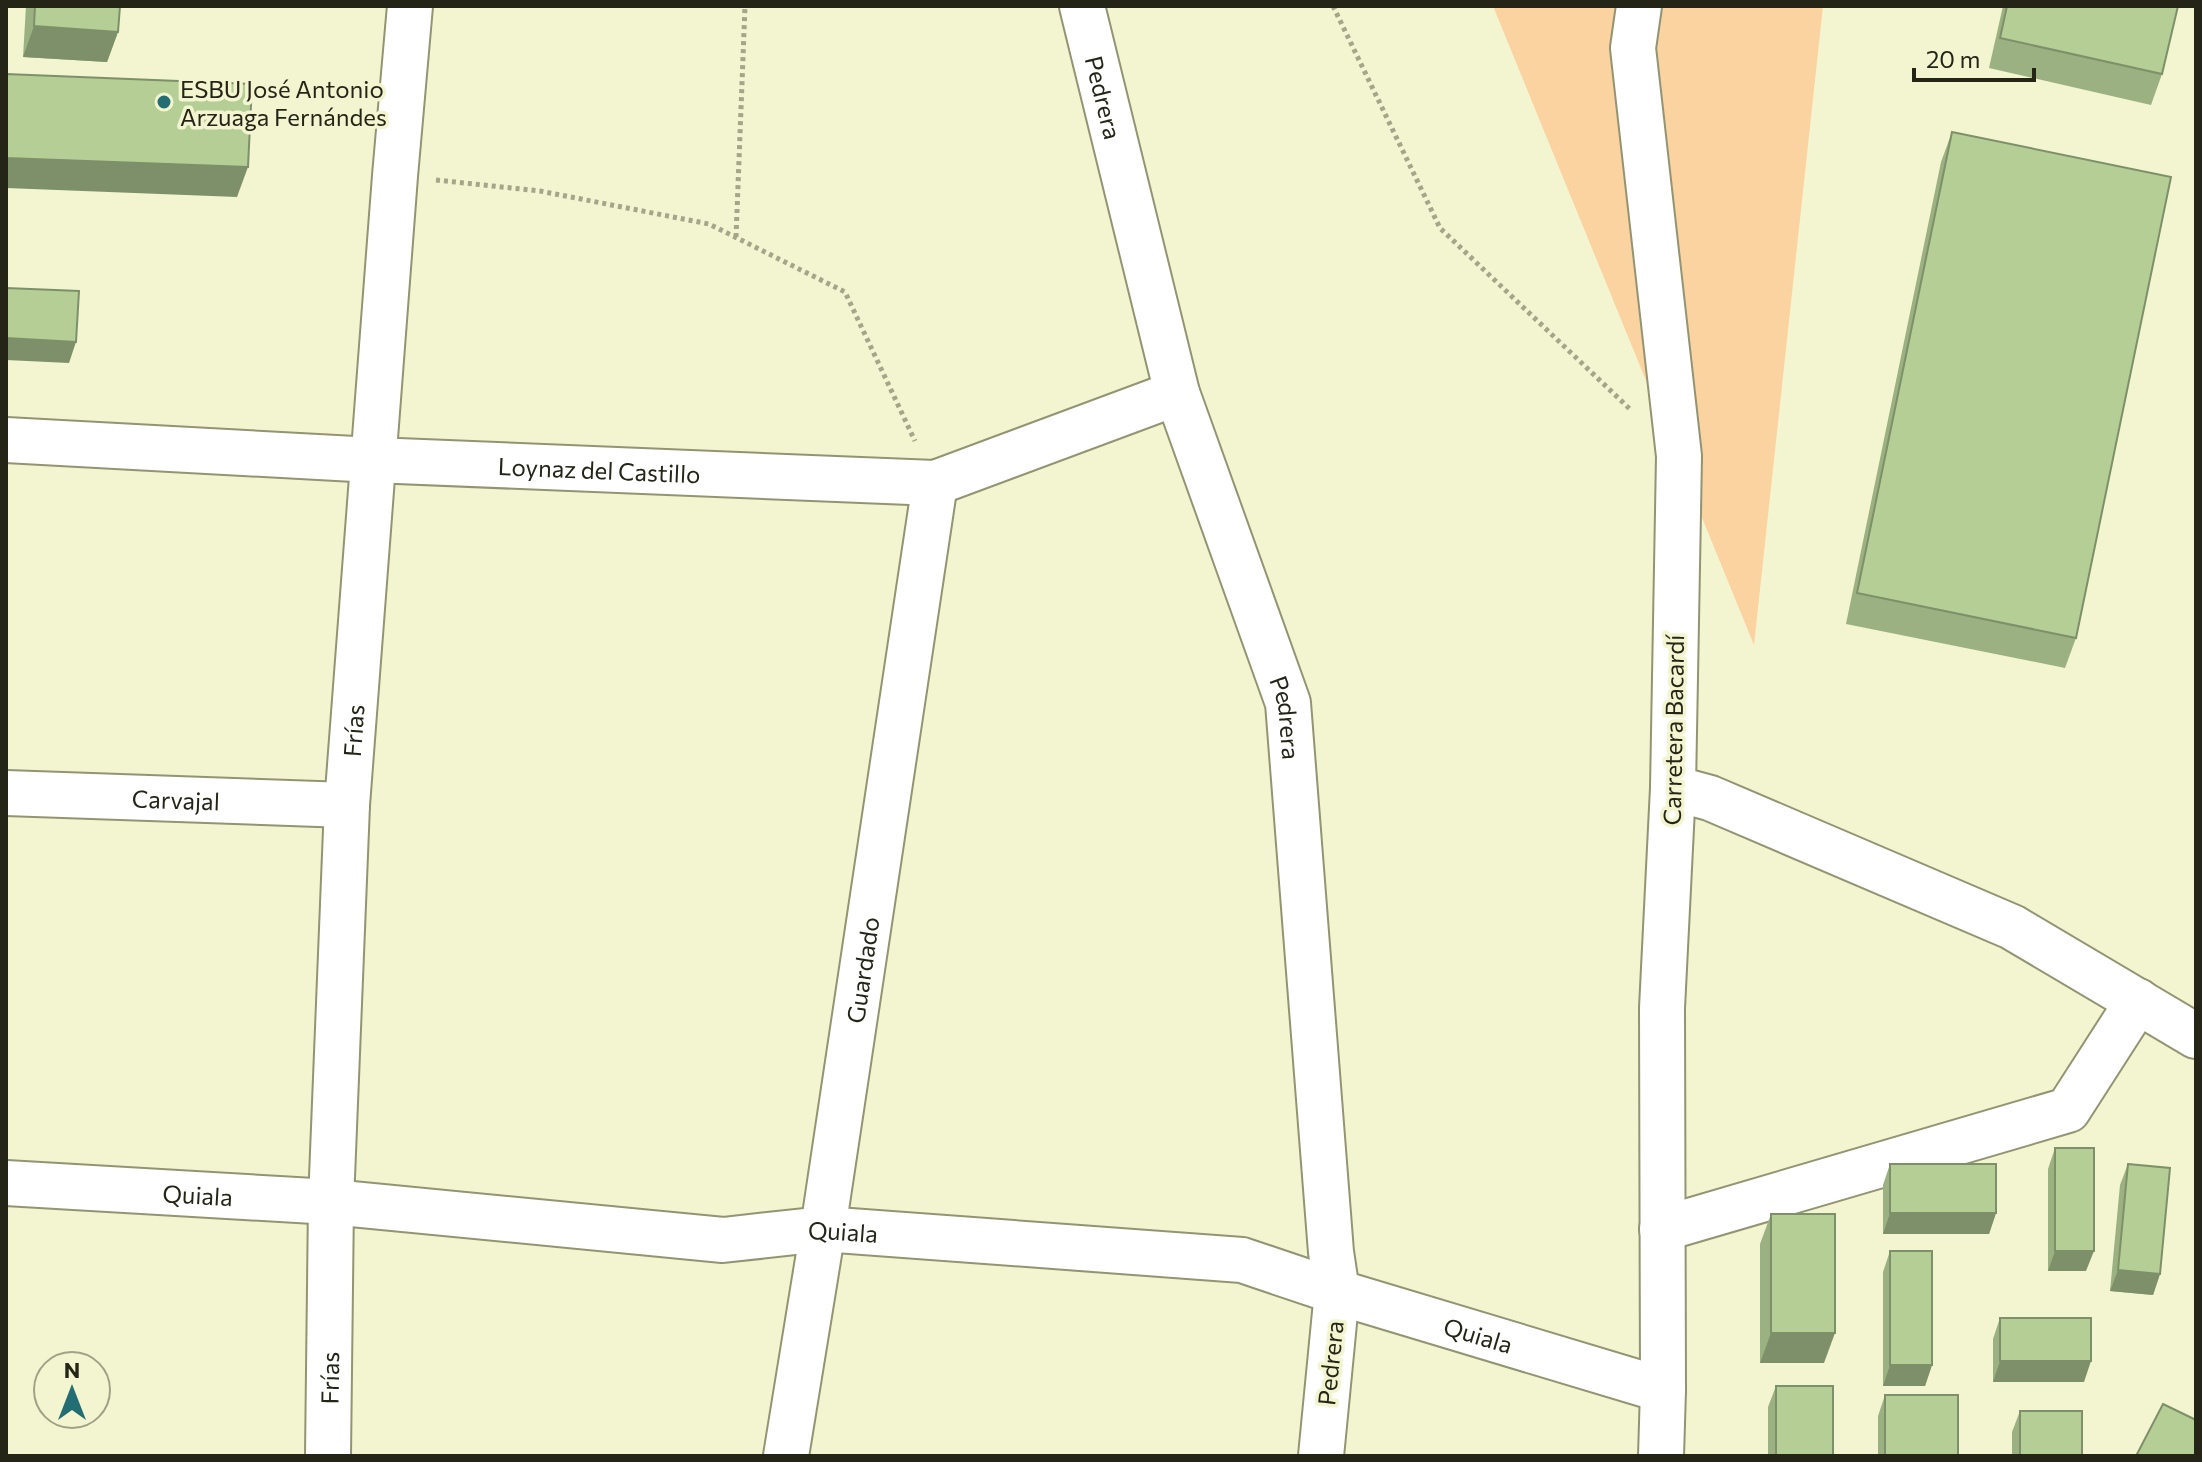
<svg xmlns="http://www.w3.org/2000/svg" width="2202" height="1462" font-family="Commissioner,sans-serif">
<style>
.grass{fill:#fad3a1}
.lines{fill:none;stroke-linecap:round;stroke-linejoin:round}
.minor-casing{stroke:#929472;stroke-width:48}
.path{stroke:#a4a589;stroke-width:5;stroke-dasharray:4 4;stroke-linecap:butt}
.minor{stroke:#fff;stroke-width:44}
.wall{fill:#9bb181}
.shaded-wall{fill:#7e9069}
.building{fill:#b4ce96;stroke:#7e9069;stroke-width:2}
.poi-dot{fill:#236e73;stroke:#f3f5d0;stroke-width:3}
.labels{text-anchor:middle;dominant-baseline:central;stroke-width:7;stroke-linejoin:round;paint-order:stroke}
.poi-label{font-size:24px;fill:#242517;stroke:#f3f5d0;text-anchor:start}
.street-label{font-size:24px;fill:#242517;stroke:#f3f5d0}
</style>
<rect width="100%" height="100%" fill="#f3f5d0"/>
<path class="grass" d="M1493,6h330l-69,639z"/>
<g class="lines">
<defs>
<g id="minor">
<path id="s1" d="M1082,6l95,387 111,310 43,549 6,40 -16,164"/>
<path d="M1639,6l-6,42 46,408 -6,332 -11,220 1,382 -2,66"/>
<path id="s2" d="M6,440l367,20 562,23 242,-90"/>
<path d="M1673,788l37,10 302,129 184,109"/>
<path id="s3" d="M6,793l341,12"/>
<path id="s4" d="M6,1183l325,19 392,38 100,-11 419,31 95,32 326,98"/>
<path d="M1662,1229l406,-119 70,-109"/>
<path id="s5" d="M328,1456l3,-254 16,-397 48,-629 15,-170"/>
<path id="s6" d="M786,1456l37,-227 112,-746"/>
</g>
</defs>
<use href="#minor" class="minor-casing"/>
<g class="path">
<path d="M1333,6l107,222 192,183"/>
<path d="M436,180l104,11 169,33 136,68 70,149"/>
<path d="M736,237l9,-231"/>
</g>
<use href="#minor" class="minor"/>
</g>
<g class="wall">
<path d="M26,6h94l-2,26 -11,30 -84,-5z"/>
<path d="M2003,6h175l-16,68 -11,31 -162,-37z"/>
<path d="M1952,132l124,506 -11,30 -219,-44 95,-462z"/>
<path d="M2055,1148l31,123h-38v-102z"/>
<path d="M1890,1164l106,49 -7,21h-106v-49z"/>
<path d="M2128,1164l32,110 -7,21 -43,-4 10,-106z"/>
<path d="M1771,1214l53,149h-64v-119z"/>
<path d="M1890,1251l42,114 -7,21h-42v-114z"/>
<path d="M2000,1318l84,64h-91v-43z"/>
<path d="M1776,1386l57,70h-65v-49z"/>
<path d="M1885,1395l73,61h-80v-40z"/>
<path d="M2020,1411l62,45h-70v-24z"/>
</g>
<g class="shaded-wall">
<path d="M34,26l84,6 -11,30 -84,-5z"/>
<path d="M6,158l242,9 -11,30 -231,-9z"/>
<path d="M6,338l70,4 -7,21 -63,-3z"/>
<path d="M1890,1213h106l-7,21h-106z"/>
<path d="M2055,1251h39l-8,20h-38z"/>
<path d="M2118,1270l42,4 -7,21 -43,-4z"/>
<path d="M1771,1333h64l-11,30h-64z"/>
<path d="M2000,1361h91l-7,21h-91z"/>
<path d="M1890,1365h42l-7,21h-42z"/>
</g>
<g class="building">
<path d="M35,6h85l-2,26 -84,-6z"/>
<path d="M2007,6h171l-16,68 -162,-36z"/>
<path d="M6,74l246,10 -4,83 -242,-9z"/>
<path d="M1952,132l219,45 -95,461 -219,-45z"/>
<path d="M6,288l73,3 -3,51 -70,-4z"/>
<rect x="2055" y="1148" width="39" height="103"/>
<rect x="1890" y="1164" width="106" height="49"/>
<path d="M2128,1164l42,4 -10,106 -42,-4z"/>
<rect x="1771" y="1214" width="64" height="119"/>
<rect x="1890" y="1251" width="42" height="114"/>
<rect x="2000" y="1318" width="91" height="43"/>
<rect x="1776" y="1386" width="57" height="70"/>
<rect x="1885" y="1395" width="73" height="61"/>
<path d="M2163,1404l33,16v36h-60z"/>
<rect x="2020" y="1411" width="62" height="45"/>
</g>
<circle class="poi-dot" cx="164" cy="102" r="8"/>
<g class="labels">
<g class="poi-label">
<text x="180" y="88">ESBU José Antonio<tspan x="180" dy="28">Arzuaga Fernándes</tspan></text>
</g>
<g class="street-label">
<text stroke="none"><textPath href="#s1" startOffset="94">Pedrera</textPath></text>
<text stroke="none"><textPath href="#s2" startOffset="594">Loynaz del Castillo</textPath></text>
<text stroke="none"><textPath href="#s1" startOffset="742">Pedrera</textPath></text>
<text stroke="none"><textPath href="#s5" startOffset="726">Frías</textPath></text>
<text transform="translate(1673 730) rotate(-89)">Carretera Bacardí</text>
<text stroke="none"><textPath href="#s3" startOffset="170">Carvajal</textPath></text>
<text stroke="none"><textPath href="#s6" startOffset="492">Guardado</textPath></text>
<text stroke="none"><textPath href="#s4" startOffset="192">Quiala</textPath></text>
<text stroke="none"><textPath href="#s4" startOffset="840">Quiala</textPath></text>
<text stroke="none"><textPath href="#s4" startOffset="1488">Quiala</textPath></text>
<text transform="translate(1330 1363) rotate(-84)">Pedrera</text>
<text stroke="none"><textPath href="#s5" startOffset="78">Frías</textPath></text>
</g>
</g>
<rect width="2202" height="1462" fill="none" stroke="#242517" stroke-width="16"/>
<g transform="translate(72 1390)"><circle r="38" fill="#f3f5d0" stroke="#a0a286" stroke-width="2"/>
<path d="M0-6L14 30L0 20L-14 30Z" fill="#236e73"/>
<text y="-12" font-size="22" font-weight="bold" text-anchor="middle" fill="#242517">N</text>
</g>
<path d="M1914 68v12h120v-12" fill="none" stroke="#242517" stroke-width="4"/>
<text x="1926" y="68" font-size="24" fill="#242517" stroke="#f3f5d0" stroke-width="6" paint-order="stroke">20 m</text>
</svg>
